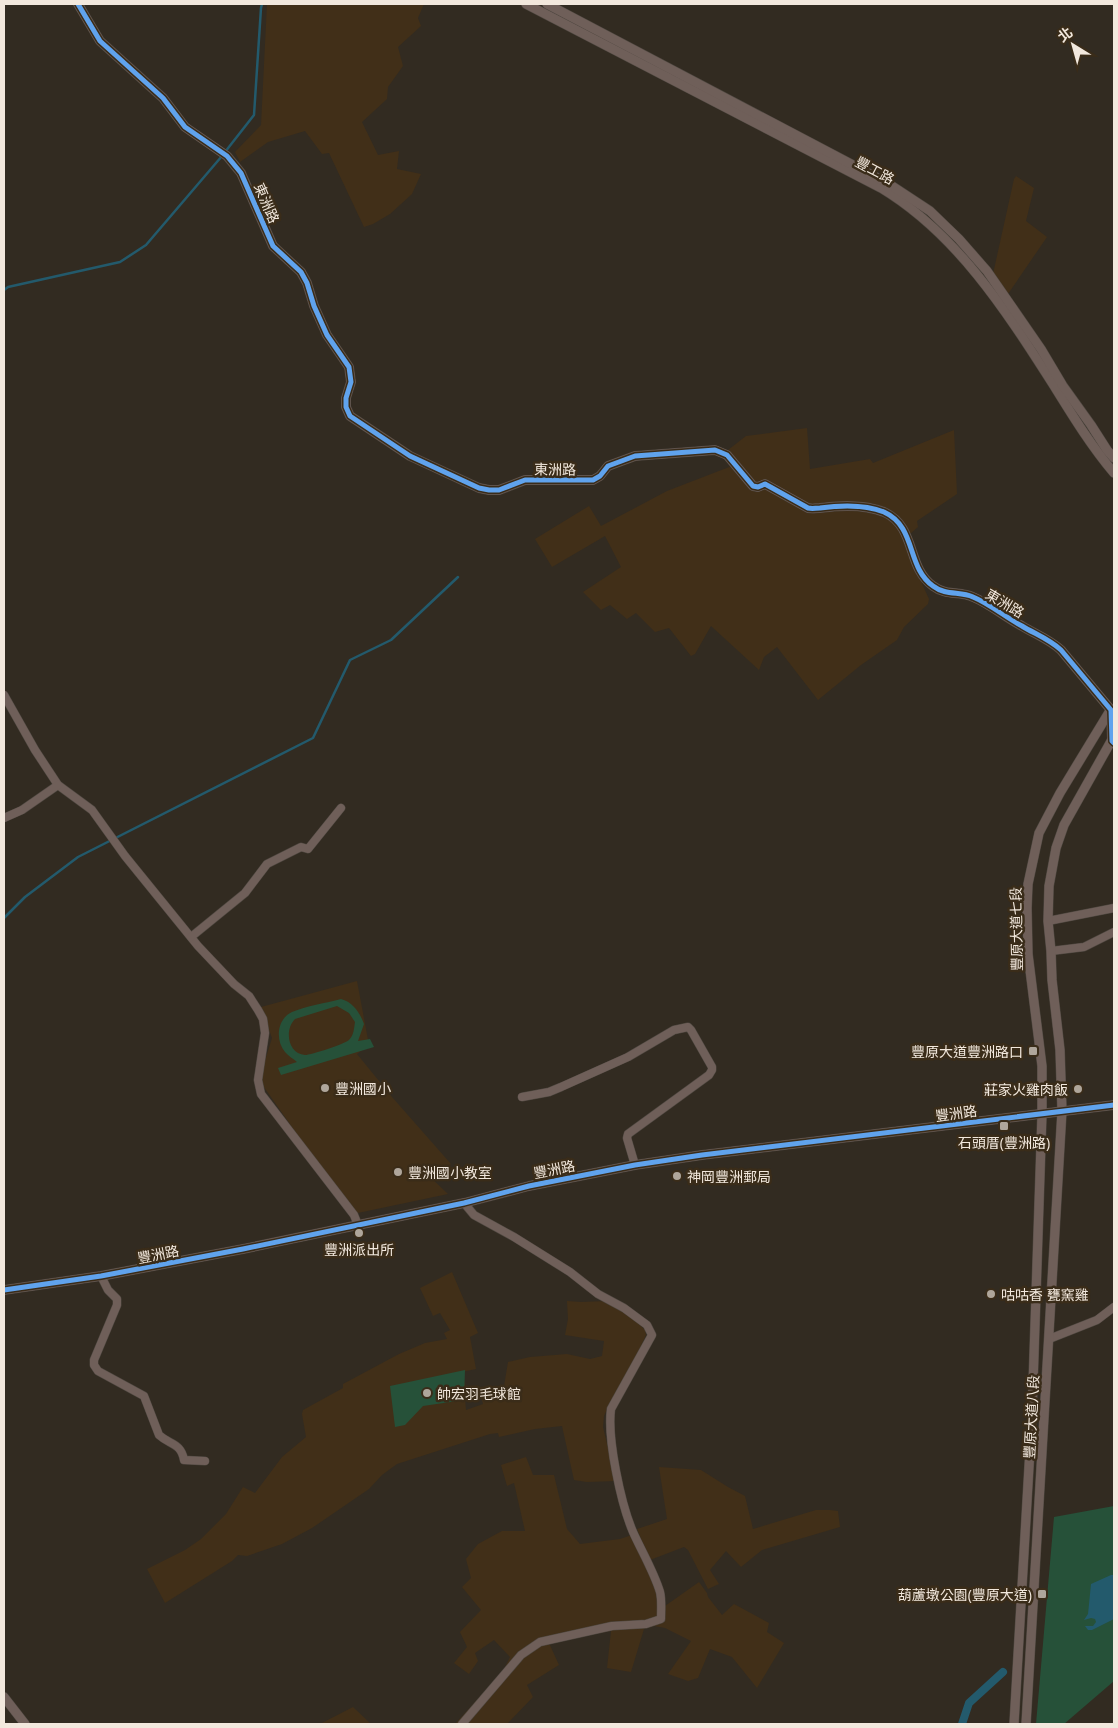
<svg xmlns="http://www.w3.org/2000/svg" width="1118" height="1728" font-family="'Open Sans','Noto Sans TC',sans-serif">
<style>
.built{fill:#412f18}
.green{fill:#265139;fill-rule:evenodd}
.water{fill:#235a6c}
.lines{fill:none;stroke-linecap:round;stroke-linejoin:round}
.stream{stroke:#235a6c;stroke-width:2.5}
.canal{stroke:#235a6c;stroke-width:8}
.minor-casing{stroke:#4f4841;stroke-width:9}
.tertiary-casing{stroke:#4f4841;stroke-width:10}
.minor{stroke:#6f5f59;stroke-width:8}
.tertiary{stroke:#6f5f59;stroke-width:9}
.cycleway-casing{stroke:#3a2c19;stroke-width:8}
.cycleway{stroke:#60a3ed;stroke-width:5}
.poi-dot{fill:#afa69b;stroke:#3a2c19;stroke-width:2}
.labels{text-anchor:middle;dominant-baseline:central;stroke-width:5;stroke-linejoin:round;paint-order:stroke}
.street-label{font-size:14px;fill:#f2e8dd;stroke:#3a2c19}
.poi-label{font-size:14px;fill:#f2e8dd;stroke:#3a2c19;text-anchor:start}
</style>
<rect width="100%" height="100%" fill="#322b21"/>
<g class="built">
<path d="M267,4h157l-6,14 3,8 -23,21 5,19 -15,21 -1,12 -25,23 16,33 21,-4 -2,18 24,5 -9,20 -22,20 -17,10 -9,3 -35,-74 -7,1 -17,-23 -37,11 -28,20 -5,-10 26,-27z"/>
<path d="M1016,176l18,12 -8,33 21,16 -39,57 -15,-20 21,-95z"/>
<path d="M807,428l3,41 60,-10 3,4 81,-33 3,64 -40,27 1,6 -8,7 -1,21 20,44 -1,5 -24,23 -7,13 -36,25 -43,35 -41,-53 -13,10 -5,13 -48,-44 -16,28 -4,2 -22,-28 -14,4 -19,-19 -9,6 -17,-14 -9,5 -18,-18 38,-25 -16,-31 -53,31 -17,-28 54,-33 12,20 66,-35 70,-27 -9,-14 18,-14z"/>
<path d="M357,981l12,64 -12,9 35,43 59,67 -21,13 18,17 -95,20 -94,-134 13,-42 -11,-31z"/>
<path d="M452,1272l26,61 -8,4 6,32 -14,3 6,24 -3,2 1,12 17,-6 -3,-12 20,-2 4,-4 4,-24 22,-5 37,-3 23,5 12,-3 2,-15 -39,-6 3,-16 -1,-18 14,1 27,-1 21,13 16,16 1,5 -17,37 -20,33 -5,11 -1,11 13,54 -29,1 -13,-2 -12,-54 -27,3 -36,8 -1,-4 -8,1 -93,30 -15,11 -13,14 -57,39 -30,16 -35,12 -9,-1 -6,6 -67,42 -18,-34 38,-19 16,-11 25,-25 17,-27 12,6 27,-36 24,-20 -4,-23 1,-4 40,-22v-4l56,-30 26,-11 22,-4 -3,-6 6,-3 -10,-17 -7,3 -13,-28z"/>
<path d="M526,1457l7,18h21l13,54 13,15 40,-5 12,-4 22,49 3,11 8,11 34,-24 8,11 1,4 14,18 12,-11 35,19 -2,9 17,11 -27,45 -25,-31 -22,-8 -12,29 -10,3 -20,-7 23,-33 -26,-13 -11,-2 -10,3 -13,43 -24,-4 4,-37 -62,12 10,22 -32,20 6,12 -26,27h-52l48,-53 7,-14 -16,-17 -19,13 3,8 -9,13 -15,-11 13,-16 -7,-15 21,-22 -19,-23 9,-9 -5,-19 12,-15 24,-13h23l-11,-48 -7,3 -6,-21z"/>
<path d="M659,1467l42,3 27,17 17,9 8,33 63,-19h14l8,1 2,16 -78,23 -21,17 -15,-16 -16,19 9,14 -11,5 -20,-39 -4,-3 -34,13 -13,-31 30,-10z"/>
<path d="M353,1707l18,17h-51z"/>
</g>
<g class="green">
<path d="M341,999c12,3 19,14 23,25l-6,17 12,-2 4,8 -93,28 -3,-7 19,-6c-3,-3 -9,-6 -12,-10 -10,-12 -8,-33 7,-40 14,-6 34,-9 49,-13zM337,1006l12,7 6,9c-1,6 -1,13 -6,18 -4,4 -38,15 -44,15 -17,-1 -21,-25 -10,-36z"/>
<path d="M465,1370l-1,30 -41,6 -18,19 -10,2 -5,-41z"/>
<path d="M1114,1506v175l-50,43h-28l18,-207z"/>
</g>
<path class="water" d="M1111,1575h3v44l-22,11h-4l-3,-4h8l3,-4 -1,-3 -4,-1 -7,2 4,-6 3,-30z"/>
<g class="lines">
<g class="stream">
<path d="M225,152l29,-37 7,-107 1,-4"/>
<path d="M4,290l4,-3 112,-25 26,-17 76,-89"/>
<path d="M4,918l21,-21 53,-40 235,-119 37,-78 41,-20 67,-63"/>
</g>
<path class="canal" d="M962,1724l7,-21 34,-31"/>
<defs>
<g id="minor">
<path d="M4,695l31,55 23,35 34,25 33,46 73,90 36,38 15,12 9,14 5,9 2,14 -7,47 3,14 93,121 4,10"/>
<path d="M4,818l18,-8 36,-25"/>
<path d="M1048,921l66,-13"/>
<path d="M191,937l54,-44 22,-29 34,-17 7,2 33,-41"/>
<path d="M1051,951l33,-4 30,-15"/>
<path d="M522,1097l27,-5 12,-5 67,-30 46,-27 14,-3 3,3 21,37v3l-3,5 -81,59 -1,4 8,27"/>
<path d="M101,1276l7,14 9,9v6l-23,55v5l4,6 46,25 15,39c11,10 22,8 25,25l21,1"/>
<path d="M1049,1339l48,-19 17,-13"/>
<path d="M462,1724l59,-69 19,-13 72,-16 34,-2 15,-5c0,-9 1,-19 -1,-27 -6,-20 -18,-40 -27,-60 -12,-28 -26,-93 -22,-123l41,-74 -5,-10 -23,-17 -26,-14 -28,-22 -56,-35 -40,-22 -10,-12"/>
</g>
<g id="tertiary">
<path d="M78,4l22,37 63,57 22,29 42,29 14,17 32,73 28,26 6,11 7,23 13,29 22,32 2,15 -5,16v9l4,9 60,40 69,32 10,2h10l26,-10h68l7,-4 8,-10 27,-10 80,-6 12,5 26,31 5,1 7,-3 43,24c5,1 7,0 12,0 21,-3 44,-4 64,4 33,15 22,55 49,74 13,10 27,5 40,11 17,7 32,20 49,29 13,8 27,13 39,24l50,60 1,31 2,2"/>
<path d="M526,4l355,184c78,47 127,126 175,201 18,29 36,58 58,84"/>
<path d="M547,4l342,180 41,27 29,28 28,32 54,78 22,37 28,39 16,25 7,8"/>
<path d="M4,1290l97,-14 142,-27 221,-46 65,-17 106,-21 67,-10 412,-50"/>
<path d="M4,1697l21,27"/>
<path d="M1014,1724l18,-309 10,-301v-48l-14,-112 -1,-46 1,-24 11,-51 21,-40 51,-84"/>
<path d="M1026,1724l36,-613 -2,-61 -8,-70 -1,-29 -3,-30 1,-35 7,-38 8,-23 50,-89"/>
</g>
</defs>
<use href="#minor" class="minor-casing"/>
<use href="#tertiary" class="tertiary-casing"/>
<use href="#minor" class="minor"/>
<use href="#tertiary" class="tertiary"/>
<defs>
<g id="cycleway">
<path d="M78,4l22,37 63,57 22,29 42,29 14,17 32,73 28,26 6,11 7,23 13,29 22,32 2,15 -5,16v9l4,9 60,40 69,32 10,2h10l26,-10h68l7,-4 8,-10 27,-10 80,-6 12,5 26,31 5,1 7,-3 43,24c5,1 7,0 12,0 21,-3 44,-4 64,4 33,15 22,55 49,74 13,10 27,5 40,11 17,7 32,20 49,29 13,8 27,13 39,24l50,60 1,31 2,2"/>
<path d="M4,1290l97,-14 142,-27 221,-46 65,-17 106,-21 67,-10 412,-50"/>
</g>
</defs>
<use href="#cycleway" class="cycleway-casing"/>
<use href="#cycleway" class="cycleway"/>
</g>
<g class="poi-dot">
<rect x="1028" y="1046" width="10" height="10" rx="2.5"/>
<circle cx="325" cy="1088" r="5"/>
<circle cx="1078" cy="1089" r="5"/>
<rect x="999" y="1121" width="10" height="10" rx="2.5"/>
<circle cx="398" cy="1172" r="5"/>
<circle cx="677" cy="1176" r="5"/>
<circle cx="359" cy="1233" r="5"/>
<circle cx="991" cy="1294" r="5"/>
<circle cx="427" cy="1393" r="5"/>
<rect x="1037" y="1589" width="10" height="10" rx="2.5"/>
</g>
<g class="labels">
<g class="street-label">
<text transform="translate(875 170) rotate(28)">豐工路</text>
<text transform="translate(267 203) rotate(67)">東洲路</text>
<text transform="translate(555 469) rotate(1)">東洲路</text>
<text transform="translate(1005 603) rotate(31)">東洲路</text>
<text transform="translate(1016 929) rotate(-91)">豐原大道七段</text>
<text transform="translate(956 1113) rotate(-8)">豐洲路</text>
<text transform="translate(554 1169) rotate(-11)">豐洲路</text>
<text transform="translate(158 1254) rotate(-11)">豐洲路</text>
<text transform="translate(1031 1417) rotate(-87)">豐原大道八段</text>
</g>
<g class="poi-label">
<text x="1023" y="1051" text-anchor="end">豐原大道豐洲路口</text>
<text x="335" y="1088">豐洲國小</text>
<text x="1068" y="1089" text-anchor="end">莊家火雞肉飯</text>
<text x="1004" y="1142" text-anchor="middle">石頭厝(豐洲路)</text>
<text x="408" y="1172">豐洲國小教室</text>
<text x="687" y="1176">神岡豐洲郵局</text>
<text x="359" y="1249" text-anchor="middle">豐洲派出所</text>
<text x="1001" y="1294">咕咕香 甕窯雞</text>
<text x="437" y="1393">帥宏羽毛球館</text>
<text x="1032" y="1594" text-anchor="end">葫蘆墩公園(豐原大道)</text>
</g>
</g>
<rect width="1118" height="1728" fill="none" stroke="#f2e8dd" stroke-width="10"/>
<g transform="translate(1073 45) rotate(323)" stroke="#3a2c19" stroke-width="4" paint-order="stroke">
<path d="M0-4L9 19L0 12L-9 19Z" fill="#f2e8dd"/>
<text y="-8" font-size="14" font-weight="bold" text-anchor="middle" fill="#f2e8dd">北</text>
</g>
</svg>
